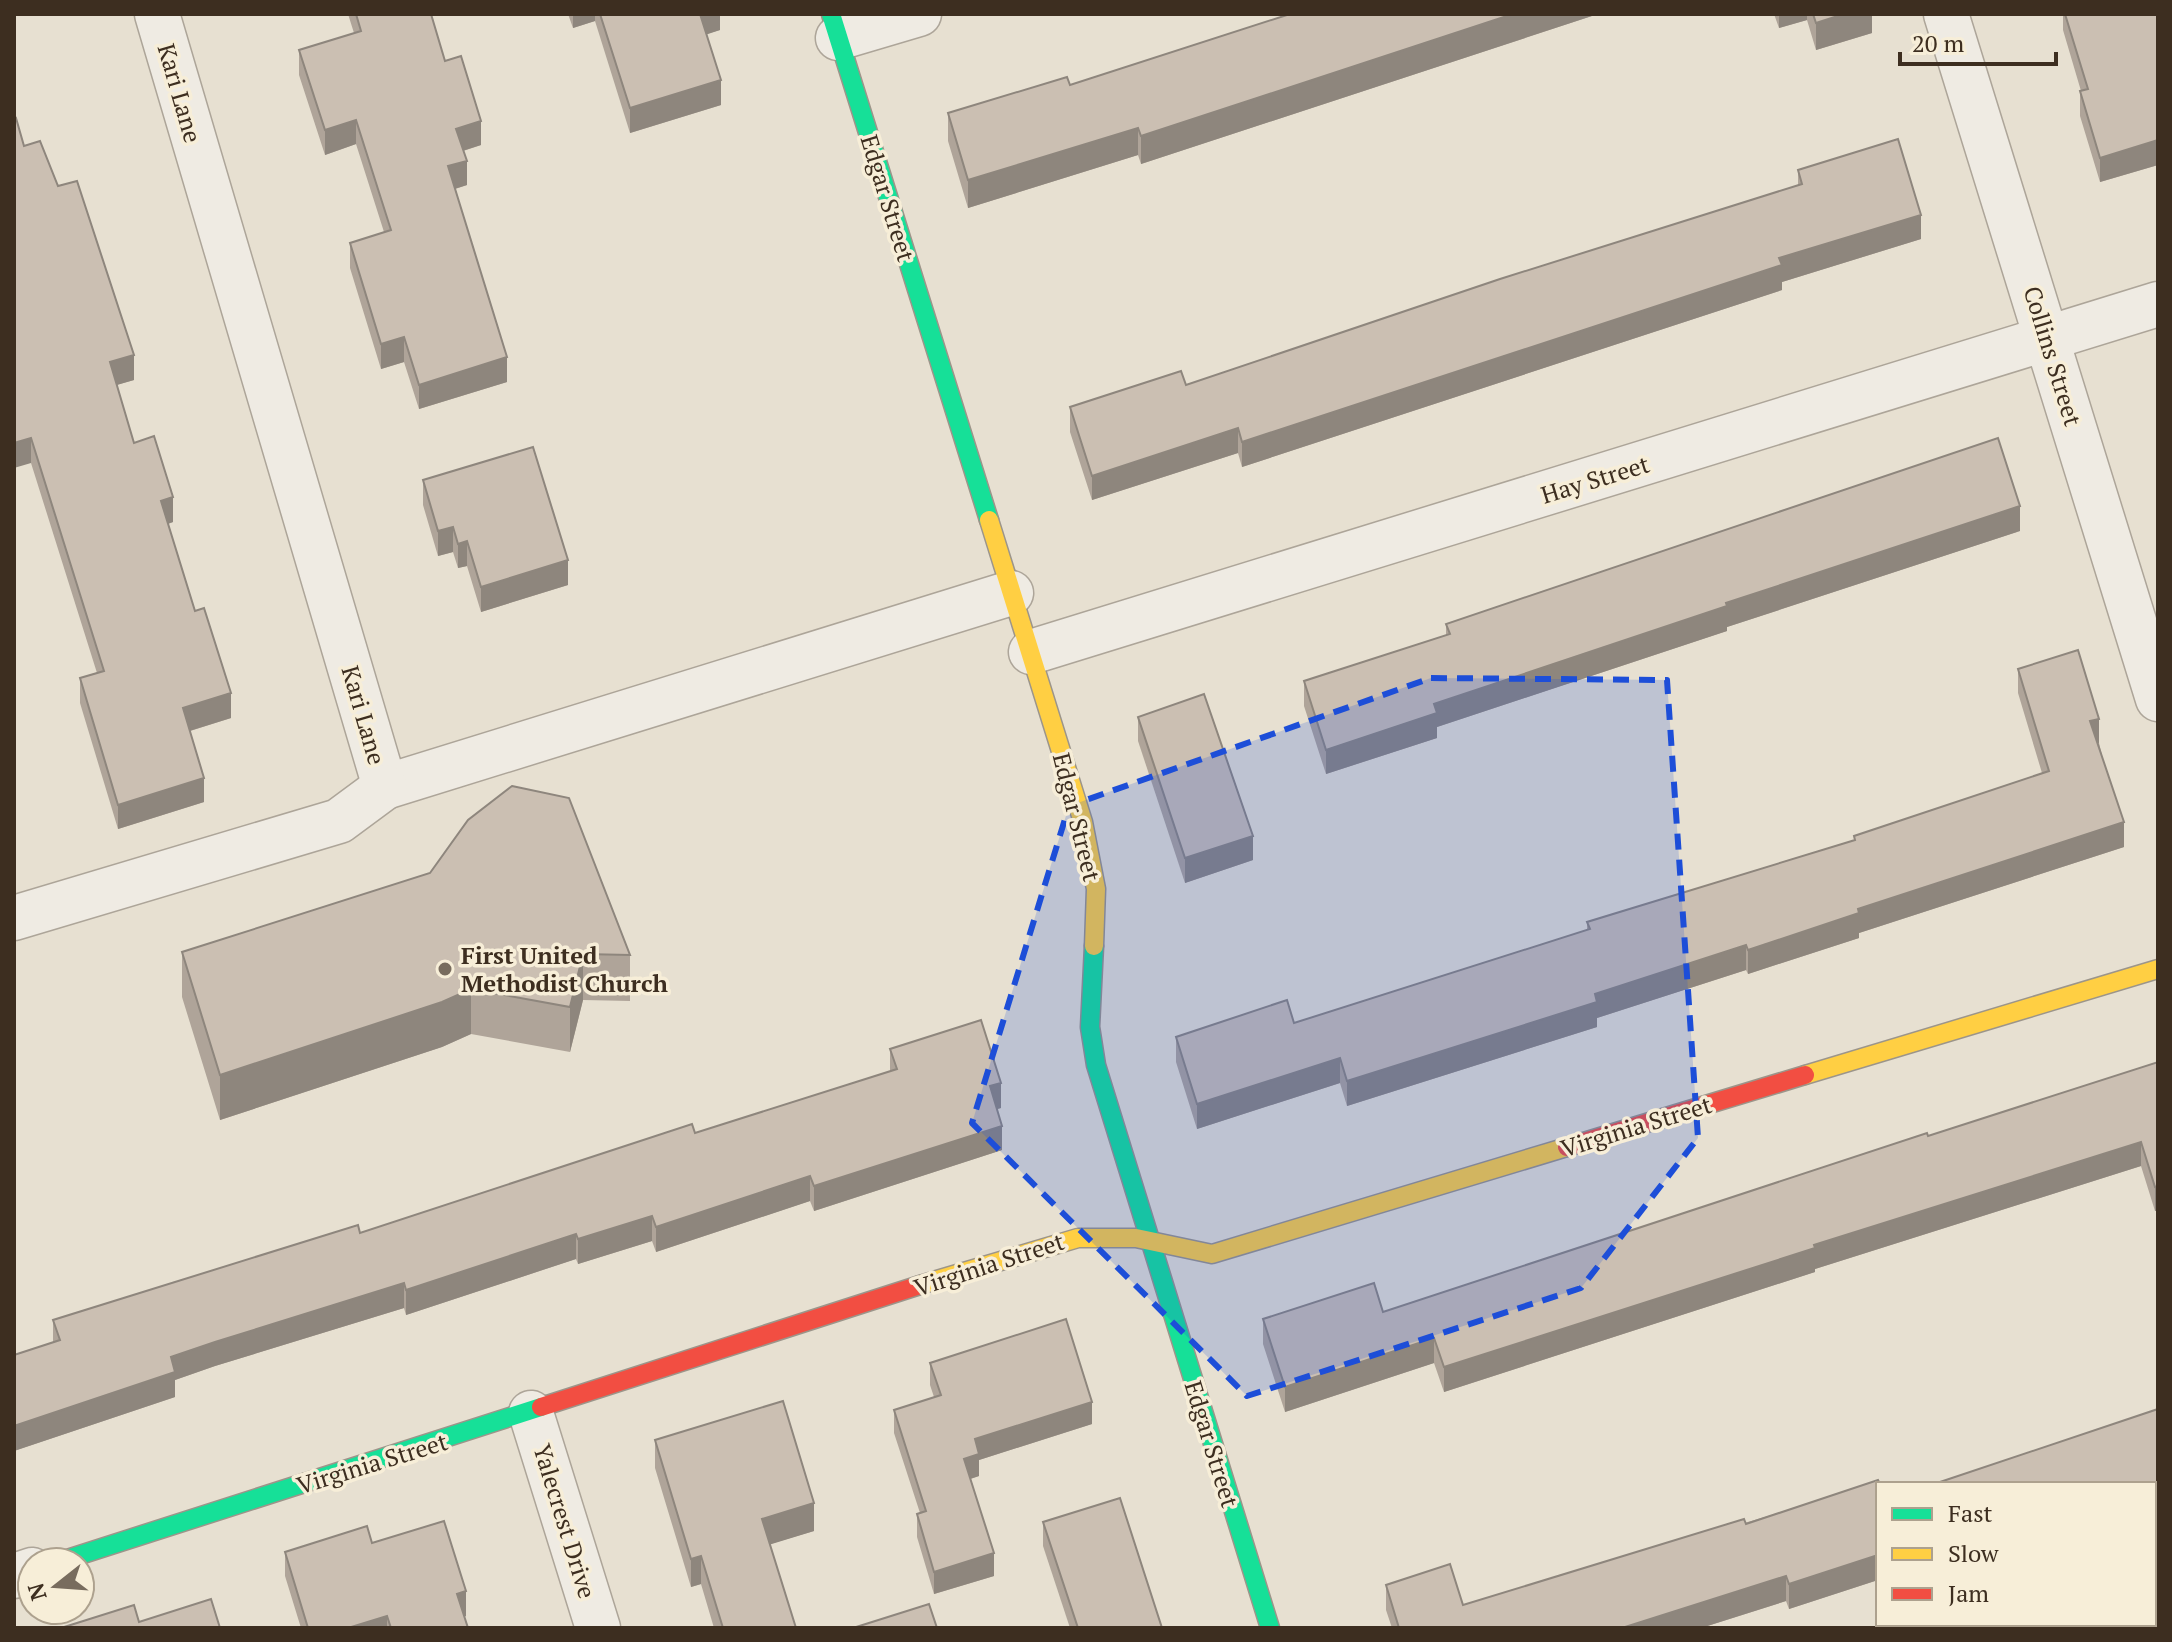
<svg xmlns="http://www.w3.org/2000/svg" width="2172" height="1642" font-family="'PT Serif',serif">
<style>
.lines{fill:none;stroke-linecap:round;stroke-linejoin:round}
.street-casing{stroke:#ada599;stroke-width:47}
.fast-casing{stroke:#9c958a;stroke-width:21}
.slow-casing{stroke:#9c958a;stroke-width:21}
.jam-casing{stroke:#9c958a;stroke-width:21}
.street{stroke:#efebe3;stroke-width:44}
.fast{stroke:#16e098;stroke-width:18}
.slow{stroke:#ffcf43;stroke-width:18}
.jam{stroke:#f24e42;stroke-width:18}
.wall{fill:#afa499}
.shaded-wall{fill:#8e867d}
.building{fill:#cbbfb2;stroke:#8e867d;stroke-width:2}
.marked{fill:#1d4ed8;fill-opacity:0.2;stroke:#1d4ed8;stroke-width:6;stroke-dasharray:16 10;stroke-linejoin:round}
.poi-dot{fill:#786c5e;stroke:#f7eed8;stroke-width:3}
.labels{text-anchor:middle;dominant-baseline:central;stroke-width:7;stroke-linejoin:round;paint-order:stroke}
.street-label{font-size:24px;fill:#3d2e20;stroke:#f7eed8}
.poi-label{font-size:24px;font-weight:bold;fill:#3d2e20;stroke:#f7eed8;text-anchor:start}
</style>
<rect width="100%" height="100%" fill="#e7e0d1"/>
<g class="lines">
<defs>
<g id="street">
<path d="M157,14l228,773 626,-194"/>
<path d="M1946,14l212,685"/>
<path d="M838,38l81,-24"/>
<path d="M1031,652l1127,-348"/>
<path d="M14,918l325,-97 46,-34"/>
<path d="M531,1413l67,215"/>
<path d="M14,1576l18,-6"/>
<path d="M2145,1628l13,-4"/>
</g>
<g id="fast">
<path d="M831,14l158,506"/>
<path d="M1094,946l-4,81 6,38 174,563"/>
<path d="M58,1562l483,-155"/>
</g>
<g id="slow">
<path d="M989,520l94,302 13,67 -2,57"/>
<path d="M1805,1075l353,-106"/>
<path d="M920,1285l158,-47h58l76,16 355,-107"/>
</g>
<g id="jam">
<path d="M1567,1147l238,-72"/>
<path d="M541,1407l379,-122"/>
</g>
</defs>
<use href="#street" class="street-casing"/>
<use href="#fast" class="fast-casing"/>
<use href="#slow" class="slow-casing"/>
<use href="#jam" class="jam-casing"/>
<use href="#street" class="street"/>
<use href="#fast" class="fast"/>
<use href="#slow" class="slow"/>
<use href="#jam" class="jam"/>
</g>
<g class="wall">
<path d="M348,14h83l14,47 36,84 -18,6 4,34 -12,4 52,193 -88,27 -15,-47 -23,7 -31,-101v-25l34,-11 -28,-88 -31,11 -26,-80v-25l55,-17z"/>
<path d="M568,14h152v16l-14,4 15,71 -91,28 -35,-112 -22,7z"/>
<path d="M1290,14h308l-457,150 -3,-9 -170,53 -20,-67v-28l122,-28z"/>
<path d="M1774,14h98v19l-56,17 -9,-30 -28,8z"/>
<path d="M2063,14h95v151l-58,17 -20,-66v-25h1l-18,-61z"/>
<path d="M24,146l110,234 -18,5 18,58 39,79 -5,2 27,87 36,107 -41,13 14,71 -86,27 -38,-126v-25l17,-5 -66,-210z"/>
<path d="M1798,170l123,69 -139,43v8l-540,177 -4,-14 -146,47 -22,-68v-25l116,-22 612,-200z"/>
<path d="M2158,356v30l-2,-4v-25z"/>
<path d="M423,480l145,105 -87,27 -14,-46 -9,2 -5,-16 -15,4 -15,-51z"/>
<path d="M2020,531l-293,96v4l-290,96v11l-111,36 -22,-68v-25l142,-46v-11z"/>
<path d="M2018,669l81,74 25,104 -265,86v5l-111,36 -2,-4 -149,48v9l-250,79 -7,-23 -143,46 -21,-67v-25l118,-14 293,-93v-8l267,-82v-4l188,-63 -24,-80z"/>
<path d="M1138,717l115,143 -68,23 -47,-142z"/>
<path d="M182,952l448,3v46l-47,-1 -13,52 -99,-18 -29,13 -222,73 -38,-123z"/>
<path d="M890,1049l111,59 -4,1 5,41 -188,61 -4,-10 -154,51 -4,-11 -74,23 -2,-5 -170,56 -2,-7 -189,58 -40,14v17l-161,54v-96l39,-13v-22l307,-87 335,-100 195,-62z"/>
<path d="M2158,1062v148l-3,1 -14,-45 -326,103v3l-371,120 -10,-29 -149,49 -22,-68v-25l120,-7z"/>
<path d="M930,1363l162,61 -113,36v16l-9,3 24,97 -60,18 -17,-57v-23l3,-1 -26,-80v-23l40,-13 -4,-12z"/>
<path d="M655,1440l159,91 -44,13 26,84h-82l-13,-44 -10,3 -36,-119z"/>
<path d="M1878,1484v96l-89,29 -3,-8 -85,27h-309l-6,-18v-25l77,20z"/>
<path d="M1043,1522l119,106h-92l-27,-82z"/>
<path d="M372,1543l94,73 -2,1 4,11h-167l-16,-52v-24z"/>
</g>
<g class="shaded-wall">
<path d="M573,14h22v7l-22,7z"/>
<path d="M699,14h21v16l-21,7z"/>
<path d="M1513,14h85l-457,150v-28z"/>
<path d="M1779,14h28v6l-28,8z"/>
<path d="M1844,14h28v19l-56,17v-27z"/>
<path d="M721,80v25l-91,28v-25z"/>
<path d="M356,120v24l-31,11v-25z"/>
<path d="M481,121v24l-25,8v-24z"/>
<path d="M1138,128v27l-170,53v-28z"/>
<path d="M2158,140v25l-58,17v-24z"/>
<path d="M467,161v24l-19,6v-25z"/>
<path d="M1921,215v24l-139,43v8l-540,177v-25l537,-184z"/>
<path d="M404,337v25l-23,7v-25z"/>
<path d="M134,355v25l-24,7v-25z"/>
<path d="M507,357v25l-88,27v-24z"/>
<path d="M1238,428v25l-146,47v-24z"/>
<path d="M31,438v25l-17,5v-25z"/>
<path d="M173,497v25l-12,4v-25z"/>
<path d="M2020,506v25l-293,96v4l-290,96v11l-111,36v-24l108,-46 292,-101z"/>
<path d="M453,527v25l-15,4v-25z"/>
<path d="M467,541v25l-9,2v-24z"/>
<path d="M568,560v25l-87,27v-25z"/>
<path d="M231,693v25l-48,15v-25z"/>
<path d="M2099,719v24l-9,3v-25z"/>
<path d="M204,778v24l-86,27v-24z"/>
<path d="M2124,822v25l-265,86v5l-111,36v-24l110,-41z"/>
<path d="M1253,836v24l-68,23v-25z"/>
<path d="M1746,945v25l-149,48v9l-250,79v-25l248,-87z"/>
<path d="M583,954v46l-13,52v-45z"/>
<path d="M471,989v45l-29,13 -222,73v-45z"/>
<path d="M1340,1058v25l-143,46v-25z"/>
<path d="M1001,1083v25l-11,3v-25z"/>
<path d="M1002,1126v24l-188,61v-25z"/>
<path d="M2141,1142v24l-326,103v3l-371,120v-25l370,-122z"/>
<path d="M810,1176v25l-154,51v-25z"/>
<path d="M2158,1186v24l-3,1v-24z"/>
<path d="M652,1216v25l-74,23v-25z"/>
<path d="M576,1234v25l-170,56v-25z"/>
<path d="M404,1283v25l-189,58 -40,14v17l-161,54v-25l157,-69 44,-15z"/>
<path d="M1434,1338v25l-149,49v-25z"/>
<path d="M1092,1402v22l-113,36v16l-15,5v-22l11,-20z"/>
<path d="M2158,1483v25l-4,1v-25z"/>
<path d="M814,1503v28l-52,16v-28z"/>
<path d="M994,1553v23l-60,18v-22z"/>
<path d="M1878,1555v25l-89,29v-25z"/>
<path d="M701,1556v28l-10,3v-28z"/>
<path d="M1786,1576v25l-85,27h-79z"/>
<path d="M466,1591v25l-9,3v-25z"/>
<path d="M387,1616v12h-39z"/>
</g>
<g class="building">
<path d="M356,14h75l14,47 16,-5 20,65 -25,8 11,32 -19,5 59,191 -88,28 -15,-48 -23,7 -31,-101 41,-13 -35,-110 -31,10 -26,-80 62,-19z"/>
<path d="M600,14h100l21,66 -91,28z"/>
<path d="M1290,14h223l-372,122 -3,-8 -170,52 -20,-67 119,-36 3,8z"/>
<path d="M1813,14h31l-28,9z"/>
<path d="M2065,14h93v126l-58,18 -20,-67 8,-2z"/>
<path d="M16,118l8,28 16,-5 18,45 19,-5 57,174 -24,7 24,81 20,-7 19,61 -12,4 34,110 9,-3 27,85 -48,15 21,70 -86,27 -38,-127 24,-7 -73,-233 -17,5v-324z"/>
<path d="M1898,139l23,76 -142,43 3,7 -540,177 -4,-14 -146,48 -22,-69 111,-36 5,14 314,-106 302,-95 -4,-14z"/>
<path d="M1998,438l22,68 -294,97 1,3 -293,98 3,9 -111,37 -22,-69 146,-47 -4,-10z"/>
<path d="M533,447l35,113 -87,27 -14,-46 -9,3 -5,-17 -15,4 -15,-51z"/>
<path d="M2078,650l21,69 -9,2 34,101 -266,87 1,4 -111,37 -2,-5 -151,49 2,8 -250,79 -7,-23 -143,46 -21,-67 111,-37 7,23 296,-94 -3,-7 268,-82 -1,-4 195,-65 -31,-102z"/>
<path d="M1204,694l49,142 -68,22 -47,-141z"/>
<path d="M512,786l57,12 61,157 -47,-1 -13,53 -99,-18 -29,13 -222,73 -38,-123 248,-79 38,-53z"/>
<path d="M981,1020l20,63 -11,3 12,40 -188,60 -4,-10 -154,51 -4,-11 -74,23 -2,-5 -170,56 -2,-7 -189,59 -44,15 4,15 -161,54v-71l46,-15 -7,-20 305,-95 2,8 332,-109 3,9 202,-64 -7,-20z"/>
<path d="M2158,1062v124l-3,1 -14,-45 -327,103 1,3 -371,119 -10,-29 -149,49 -22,-68 111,-36 9,29 544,-179 1,3z"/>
<path d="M1066,1319l26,83 -117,37 4,15 -15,5 30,94 -60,19 -17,-58 9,-3 -32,-101 47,-15 -11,-32z"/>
<path d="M783,1401l31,102 -52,16 34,109h-73l-22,-72 -10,3 -36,-119z"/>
<path d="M2158,1409v74l-4,1h-220z"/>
<path d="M1878,1480l2,4h-2v71l-89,29 -3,-8 -164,52h-223l-13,-43 64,-21 13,41 281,-86 2,5z"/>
<path d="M1120,1498l42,130h-84l-35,-106z"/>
<path d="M444,1521l22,70 -9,3 11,34h-77l-4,-12 -39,12h-40l-23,-76 82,-26 5,17z"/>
<path d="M211,1599l9,29h-159l73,-23 5,17z"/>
<path d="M929,1604l8,24h-84z"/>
</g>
<path class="marked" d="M1431,678l236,2 31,458 -117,150 -334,108 -275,-273 97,-317z"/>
<circle class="poi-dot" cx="445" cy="969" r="8"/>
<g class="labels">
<g class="street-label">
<text transform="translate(180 93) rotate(74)">Kari Lane</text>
<text transform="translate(888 198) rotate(73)">Edgar Street</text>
<text transform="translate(2053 356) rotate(73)">Collins Street</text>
<text transform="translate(1595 479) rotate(-17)">Hay Street</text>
<text transform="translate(364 715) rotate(74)">Kari Lane</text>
<text transform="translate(1077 817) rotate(76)">Edgar Street</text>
<text transform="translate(1636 1126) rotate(-17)">Virginia Street</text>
<text transform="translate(989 1264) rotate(-18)">Virginia Street</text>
<text transform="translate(1212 1444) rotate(73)">Edgar Street</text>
<text transform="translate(372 1463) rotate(-17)">Virginia Street</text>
<text transform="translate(565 1521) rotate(73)">Yalecrest Drive</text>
</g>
<g class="poi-label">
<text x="461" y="955">First United<tspan x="461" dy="28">Methodist Church</tspan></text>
</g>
</g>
<rect width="2172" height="1642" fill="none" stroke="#3d2e20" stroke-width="32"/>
<rect x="1876" y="1482" width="280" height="144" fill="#f7eed8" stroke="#ada18e" stroke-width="2"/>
<rect x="1892" y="1508" width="40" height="12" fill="#16e098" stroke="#ada18e" stroke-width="2"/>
<text x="1948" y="1522" font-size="24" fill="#3d2e20">Fast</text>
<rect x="1892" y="1548" width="40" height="12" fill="#ffcf43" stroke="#ada18e" stroke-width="2"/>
<text x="1948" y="1562" font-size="24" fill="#3d2e20">Slow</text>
<rect x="1892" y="1588" width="40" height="12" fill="#f24e42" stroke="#ada18e" stroke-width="2"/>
<text x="1948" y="1602" font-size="24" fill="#3d2e20">Jam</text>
<g transform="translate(56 1586) rotate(253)"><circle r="38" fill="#f7eed8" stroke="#ada18e" stroke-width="2"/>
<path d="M0-6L14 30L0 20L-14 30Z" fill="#786c5e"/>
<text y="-12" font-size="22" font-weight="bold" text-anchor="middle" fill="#3d2e20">N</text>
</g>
<path d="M1900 52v12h156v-12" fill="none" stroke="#3d2e20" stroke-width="4"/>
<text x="1912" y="52" font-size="24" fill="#3d2e20" stroke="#f7eed8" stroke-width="6" paint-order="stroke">20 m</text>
</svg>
